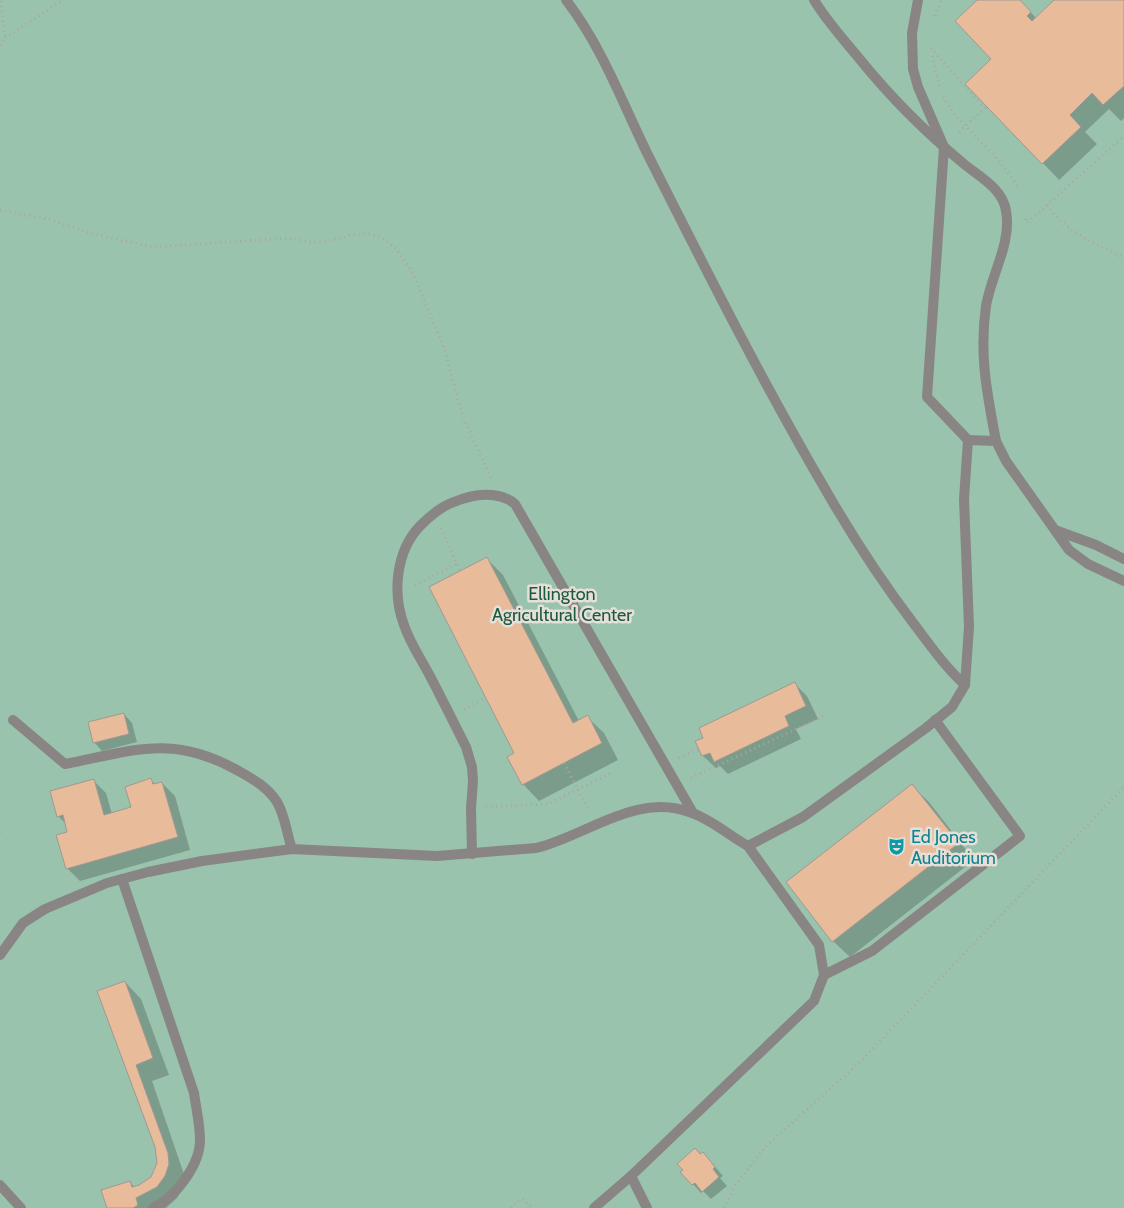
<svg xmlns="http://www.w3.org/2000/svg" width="1124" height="1208" font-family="Cabin,sans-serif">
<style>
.green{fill:#9ac3ad}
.shadow{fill:#0003}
.building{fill:#e8bb9a;stroke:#a09893}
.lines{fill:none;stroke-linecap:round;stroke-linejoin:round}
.path{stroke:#aba6a0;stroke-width:3;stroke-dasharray:1 4;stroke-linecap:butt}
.lane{stroke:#898585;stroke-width:10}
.street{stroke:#898585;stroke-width:10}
.labels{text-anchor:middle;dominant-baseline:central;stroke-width:5;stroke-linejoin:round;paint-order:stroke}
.park-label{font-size:18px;fill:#1b5a3f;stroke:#e5dfd8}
.culture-label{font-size:18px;fill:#0d838f;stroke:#e5dfd8;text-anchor:start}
</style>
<rect width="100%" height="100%" fill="#e5dfd8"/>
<rect class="green" x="0" y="0" width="1124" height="1208"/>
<g class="shadow">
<path d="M979,0h40l17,18 19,-18h69v118l-3,3 -12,-12 -24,23 12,12 -38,36 -16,-17 -50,-104z"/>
<path d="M487,559l16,16 76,146 8,-4 17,16 14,27 -79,41 -16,-17z"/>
<path d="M795,684l12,12 11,23 -22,10 5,10 -73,35 -8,-8 -4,2 -13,-12 -6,-14z"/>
<path d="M124,714l8,9 5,19 -35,9 -8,-9z"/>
<path d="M150,779l6,6 6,-2 13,13 15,54 -110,31 -13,-13 2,-35 -3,-9 -8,-8 35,-36 13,13 6,21 20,-6z"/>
<path d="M912,786l17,16 45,58 -124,97 -17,-16z"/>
<path d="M125,982l16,17 28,76 -17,6 33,96 -1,10 -7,11 -11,10h-58l22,-26 5,6 17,-11 7,-14 -3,-16 -58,-155z"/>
<path d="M701,1156l10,6 12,14 -3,2 7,8 -16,13 -8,-8 -2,2 -19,-21z"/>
</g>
<g class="building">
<path d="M977,0h43l11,12 -4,4 5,5 22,-21h70v86l-21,19 -11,-12 -22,22 11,12 -39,37 -77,-80 26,-25 -36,-38z"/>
<path d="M487,557l86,166 15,-8 14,28 -80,42 -15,-28 7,-4 -85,-166z"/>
<path d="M795,682l11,24 -21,10 4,10 -75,36 -4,-9 -8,3 -7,-15 8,-3 -4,-10z"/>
<path d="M124,713l5,21 -36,9 -5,-21z"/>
<path d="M151,778l2,6 9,-2 16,55 -112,32 -10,-34 11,-3 -4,-17 -6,2 -7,-26 44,-12 10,36 27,-8 -6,-20z"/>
<path d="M912,784l47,59 -127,99 -46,-60z"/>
<path d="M125,981l28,77 -17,7 32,88 1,11 -4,12 -8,11 -21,11 2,7 -5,3h-26l-6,-18 29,-9 2,6 7,-2 12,-8 6,-14 -2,-16 -58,-156z"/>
<path d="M695,1148l5,6 3,-2 12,15 -2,2 6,8 -17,15 -7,-9 -3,2 -12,-13 3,-2 -6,-6z"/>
</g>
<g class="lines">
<g class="path">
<path d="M935,16l6,-16"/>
<path d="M5,38l58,-38"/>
<path d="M0,45l5,-7 -4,-38"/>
<path d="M931,48l54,60 -28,26"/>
<path d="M932,56l8,33"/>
<path d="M943,97c19,33 54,54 74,89"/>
<path d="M1047,205c19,28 48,38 77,53"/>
<path d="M0,210l48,9 45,15 59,13 138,-9 20,4h12l29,-7 18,-1 14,4 14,12 16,23 33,80 15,59 30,67"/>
<path d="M1026,219l1,4 97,-87"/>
<path d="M441,528l19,43"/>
<path d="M415,585l42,-21"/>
<path d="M464,709l22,-11"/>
<path d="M679,758l20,-9"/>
<path d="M564,763l24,46"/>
<path d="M691,778l135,-63"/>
<path d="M486,807l62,-3 65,-32"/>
<path d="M0,832l1,1"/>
<path d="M511,1208l6,-7 5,-2 11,9"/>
<path d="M724,1208l11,-22 30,-39 95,-85 264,-275"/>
</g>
<g class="lane">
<path d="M566,0c37,48 57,105 84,159 57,113 114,226 178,335 26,45 54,88 86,130 16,21 31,43 51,61"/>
<path d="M814,0c12,20 29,39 44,57 33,41 66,74 106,107 16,13 39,25 42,47 6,32 -15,64 -20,95 -7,49 1,87 10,135"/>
<path d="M918,0l-6,33 1,36 5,18 26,60 -17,250 41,43"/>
<path d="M13,720l52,44c67,-13 106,-30 170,5 16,9 32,17 42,33 8,13 10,33 15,47"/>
<path d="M472,854l-1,-46 2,-27 -1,-14 -6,-20c-12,-24 -24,-48 -36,-71 -9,-17 -20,-33 -26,-51 -12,-32 -8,-74 16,-99 10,-10 21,-20 34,-24 19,-8 44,-12 61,2l178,309"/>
<path d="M122,879l72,214c2,15 6,31 6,47 0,25 -25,58 -47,68"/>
<path d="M824,975l48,-24 148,-115 -85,-116"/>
<path d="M631,1176l16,32"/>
<path d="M594,1208l37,-32 183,-175 10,-26 -5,-30 -71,-99"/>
</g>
<g class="street">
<path d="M1055,530l41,15 28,14"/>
<path d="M0,955l23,-32 22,-14 62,-26 41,-11 54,-11 90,-12 145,7 99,-8c51,-12 100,-57 156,-35 20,7 38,23 56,33l55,-29 123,-89 26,-21 13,-22 4,-58 -5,-128 4,-59 28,1 10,20 63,89 19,14 36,17"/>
<path d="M0,1185l21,23"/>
</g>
</g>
<defs>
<symbol id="theatre-bare" viewBox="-9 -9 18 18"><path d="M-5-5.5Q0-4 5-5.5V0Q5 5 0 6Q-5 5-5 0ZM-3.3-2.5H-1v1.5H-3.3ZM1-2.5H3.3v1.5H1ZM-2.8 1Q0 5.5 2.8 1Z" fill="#0f9aa8" stroke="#e5dfd8" stroke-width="2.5" paint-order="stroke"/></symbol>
</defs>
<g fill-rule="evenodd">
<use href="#theatre-bare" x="884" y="834" width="25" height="25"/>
</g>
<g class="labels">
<g class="park-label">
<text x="562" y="594">Ellington<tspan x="562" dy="21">Agricultural Center</tspan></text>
</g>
<g class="culture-label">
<text x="911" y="837">Ed Jones<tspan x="911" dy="21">Auditorium</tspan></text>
</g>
</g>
</svg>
